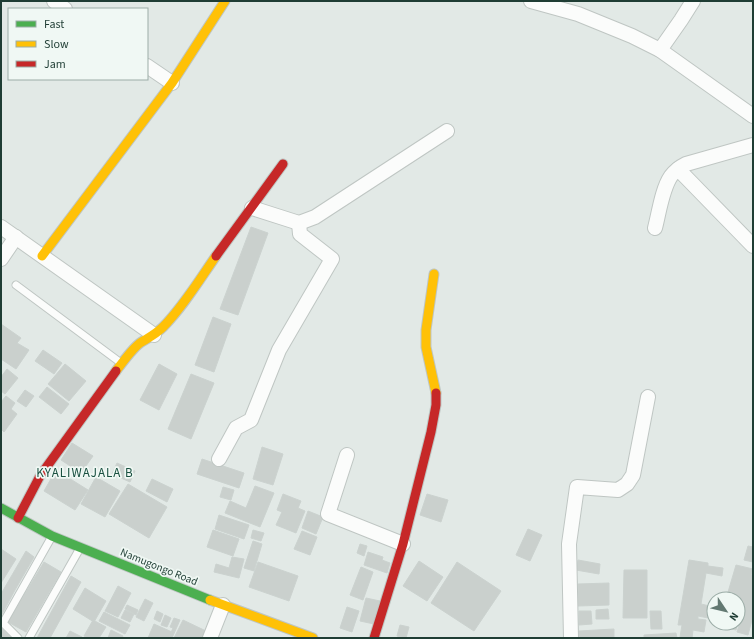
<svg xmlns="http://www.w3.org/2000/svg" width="754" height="639" font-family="'Source Sans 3',sans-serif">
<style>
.building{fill:#cad0cd;stroke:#cbd2cf}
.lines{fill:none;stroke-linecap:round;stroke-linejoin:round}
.lane-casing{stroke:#bfc6c3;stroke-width:9}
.street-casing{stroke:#bfc6c3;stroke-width:16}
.fast-casing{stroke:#bec6c3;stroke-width:11}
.slow-casing{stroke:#bec6c3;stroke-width:11}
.jam-casing{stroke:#bec6c3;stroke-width:11}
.lane{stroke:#fbfcfb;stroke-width:7}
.street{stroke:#fbfcfb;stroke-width:14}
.fast{stroke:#4caf50;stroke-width:9}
.slow{stroke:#ffc107;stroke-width:9}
.jam{stroke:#c62828;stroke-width:9}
.labels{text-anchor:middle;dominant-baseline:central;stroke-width:3.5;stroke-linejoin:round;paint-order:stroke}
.street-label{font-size:11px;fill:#1f3d34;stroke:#f0f8f4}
.quarter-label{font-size:13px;letter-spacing:1px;fill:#1a5141;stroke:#f0f8f4}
</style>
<rect width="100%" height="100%" fill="#e2e9e6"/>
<g class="building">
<path d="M251,227l17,6 -30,82 -18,-6z"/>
<path d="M213,317l18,7 -17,48 -19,-7z"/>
<path d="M1,324l20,14 -4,5 12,7 -13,19 -15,-10z"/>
<path d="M43,350l19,13 -8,11 -19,-13z"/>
<path d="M65,364l21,17 -17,20 -21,-17z"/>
<path d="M159,364l18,10 -18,36 -19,-10z"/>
<path d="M7,369l11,9 -13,16 -4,-3v-14z"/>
<path d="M191,374l23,9 -23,56 -23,-10z"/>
<path d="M47,387l22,17 -8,10 -22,-17z"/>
<path d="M25,390l9,6 -8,11 -9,-6z"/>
<path d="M6,396l9,7 -4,6 6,5 -13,18 -3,-3v-27z"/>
<path d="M72,443l21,13 -12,17 -20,-13z"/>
<path d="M262,447l21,7 -10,31 -20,-6z"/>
<path d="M202,459l42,14 -5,15 -42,-14z"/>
<path d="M117,463l18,8 -5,11 -18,-8z"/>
<path d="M56,470l32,20 -13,20 -31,-19z"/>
<path d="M96,477l24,14 -15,26 -24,-13z"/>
<path d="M152,479l21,10 -6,13 -21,-11z"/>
<path d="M128,484l39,23 -18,31 -40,-24z"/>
<path d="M255,486l19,7 -14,34 -35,-14 5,-12 16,7z"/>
<path d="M223,487l11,3 -3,10 -11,-3z"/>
<path d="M283,494l18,7 -3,7 7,3 -9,22 -20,-8 6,-13 -5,-2z"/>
<path d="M427,494l21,6 -7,22 -21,-7z"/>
<path d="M308,511l15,6 -7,17 -14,-6z"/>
<path d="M219,515l30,10 -5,14 -29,-10z"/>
<path d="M528,529l14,6 -12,26 -14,-6z"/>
<path d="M213,530l26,9 -6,17 -26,-9z"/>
<path d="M253,530l11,3 -3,8 -10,-3z"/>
<path d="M302,531l15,6 -7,18 -16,-6z"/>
<path d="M253,541l9,3 -8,27 -10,-3z"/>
<path d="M360,544l7,2 -3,10 -7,-3z"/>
<path d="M748,546l5,1v15l-9,-2z"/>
<path d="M1,549l15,10 -15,24z"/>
<path d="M26,551l8,6 -19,33 -14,26v-22z"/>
<path d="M368,552l15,5 -1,3 8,3 -3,10 -23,-8z"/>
<path d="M232,557l12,2 -5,19 -25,-6 2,-8 13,4z"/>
<path d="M578,560l22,4 -1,10 -23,-4z"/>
<path d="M689,560l19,3v3l15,2 -1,8 -16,-3 -5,31 13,3v12l-16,-3v3l8,1 -2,12 -11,-2 -1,8h-6l-6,-1 2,-12h-4z"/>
<path d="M419,561l24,16 -16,24 -24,-15z"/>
<path d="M44,562l17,10 -35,60 -18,-10z"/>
<path d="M258,562l40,14 -9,25 -40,-14z"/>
<path d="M457,562l44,29 -27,40 -43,-28z"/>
<path d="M736,565l17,4 -2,6h2v41l-5,19 -11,-3 7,-24 -6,-1v-8h-12z"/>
<path d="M361,567l12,5 -10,28 -13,-5z"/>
<path d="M624,570h23v48h-24z"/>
<path d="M71,576l10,6 -31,56h-13z"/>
<path d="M609,583v22l-31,1v-22z"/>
<path d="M118,586l13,7 -13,24 -13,-6z"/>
<path d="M85,588l21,13 -12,21 -21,-13z"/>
<path d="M366,598l14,3 -6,23 -14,-3z"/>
<path d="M145,599l8,4 -9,18 -8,-4z"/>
<path d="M127,605l11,5 -2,5 -11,-6z"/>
<path d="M347,607l12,4 -7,21 -12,-4z"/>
<path d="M608,609l1,10h-13v-9z"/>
<path d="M125,610l9,4 -4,8 -9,-4z"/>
<path d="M157,611l6,3 -3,8 -6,-3z"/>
<path d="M579,611h12l1,13 -13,1z"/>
<path d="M650,611h11l1,18h-11z"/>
<path d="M104,612l26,13 -5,9 -26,-13z"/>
<path d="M165,615l6,3 -4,9 -6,-2z"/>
<path d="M174,618l6,2 -8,18 -3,-1 4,-9 -3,-1z"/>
<path d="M93,620l13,7 -7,11h-11l-4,-2z"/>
<path d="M183,620l23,11 -3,7h-29z"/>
<path d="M724,623h14l-2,7 -13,-3z"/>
<path d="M154,624l18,8 -3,6h-21z"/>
<path d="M400,625l9,2 -3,11 -9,-2z"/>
<path d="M1,628l10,10h-10z"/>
<path d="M614,629v9h-34l-1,-7z"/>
<path d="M111,630l12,6 -1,2h-14z"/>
<path d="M70,631l12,6 -1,1h-15z"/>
<path d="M676,633l1,5h-33v-3z"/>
</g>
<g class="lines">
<defs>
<g id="lane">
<path d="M16,285l105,78"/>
<path d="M18,638l-15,-15 48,-85"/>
<path d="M29,638l50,-88"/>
</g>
<g id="street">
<path d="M54,1l11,8"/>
<path d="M531,1l47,13 54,22 28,14 93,66"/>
<path d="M660,50l21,-30 12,-19"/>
<path d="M147,66l25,17"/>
<path d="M678,169l75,77"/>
<path d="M252,208l47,15 16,-6 132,-86"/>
<path d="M1,227l153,108"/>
<path d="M655,228c4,-15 7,-39 16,-52 4,-5 9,-9 15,-12l67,-19"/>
<path d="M1,259l15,-22"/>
<path d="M347,455l-19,59 75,30"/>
<path d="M219,459l17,-31 15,-8 28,-70 53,-91 -32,-25 -1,-11"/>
<path d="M210,638l13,-33"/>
<path d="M571,638l-2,-94 8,-57 41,3 9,-6 6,-9 15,-78"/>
</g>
<path id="fast" d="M1,508l51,28 158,64"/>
<g id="slow">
<path d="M42,256l130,-173 53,-82"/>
<path d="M434,274l-8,56v17l10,46"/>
<path d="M116,371c6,-8 16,-22 24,-28 8,-5 16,-9 23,-16 20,-20 37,-48 53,-71"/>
<path d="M210,600l103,38"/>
</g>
<g id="jam">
<path d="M216,256l67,-92"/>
<path d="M18,518l22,-42 76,-105"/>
<path d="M374,638l29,-94 28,-112 5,-27v-12"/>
</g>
</defs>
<use href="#lane" class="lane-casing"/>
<use href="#street" class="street-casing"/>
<use href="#fast" class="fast-casing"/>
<use href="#slow" class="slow-casing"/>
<use href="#jam" class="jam-casing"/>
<use href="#lane" class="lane"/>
<use href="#street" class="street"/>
<use href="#fast" class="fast"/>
<use href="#slow" class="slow"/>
<use href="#jam" class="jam"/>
</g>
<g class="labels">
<g class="street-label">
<text transform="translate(159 567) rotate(22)">Namugongo Road</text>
</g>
<g class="quarter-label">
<text x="85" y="473">KYALIWAJALA B</text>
</g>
</g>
<rect width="754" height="639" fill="none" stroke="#1f3d34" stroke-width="4"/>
<rect x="8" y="8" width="140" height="72" fill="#f0f8f4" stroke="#9cada7"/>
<rect x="16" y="21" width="20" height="6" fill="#4caf50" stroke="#9cada7"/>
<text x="44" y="28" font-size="12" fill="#1f3d34">Fast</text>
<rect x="16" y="41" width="20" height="6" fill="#ffc107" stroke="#9cada7"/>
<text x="44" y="48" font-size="12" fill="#1f3d34">Slow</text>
<rect x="16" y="61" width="20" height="6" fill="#c62828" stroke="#9cada7"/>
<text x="44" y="68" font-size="12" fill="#1f3d34">Jam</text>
<g transform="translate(726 611) rotate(125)"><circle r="19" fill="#f0f8f4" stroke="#9cada7"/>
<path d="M0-3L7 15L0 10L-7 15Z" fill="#637972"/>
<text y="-6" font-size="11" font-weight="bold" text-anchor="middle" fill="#1f3d34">N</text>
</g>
</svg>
